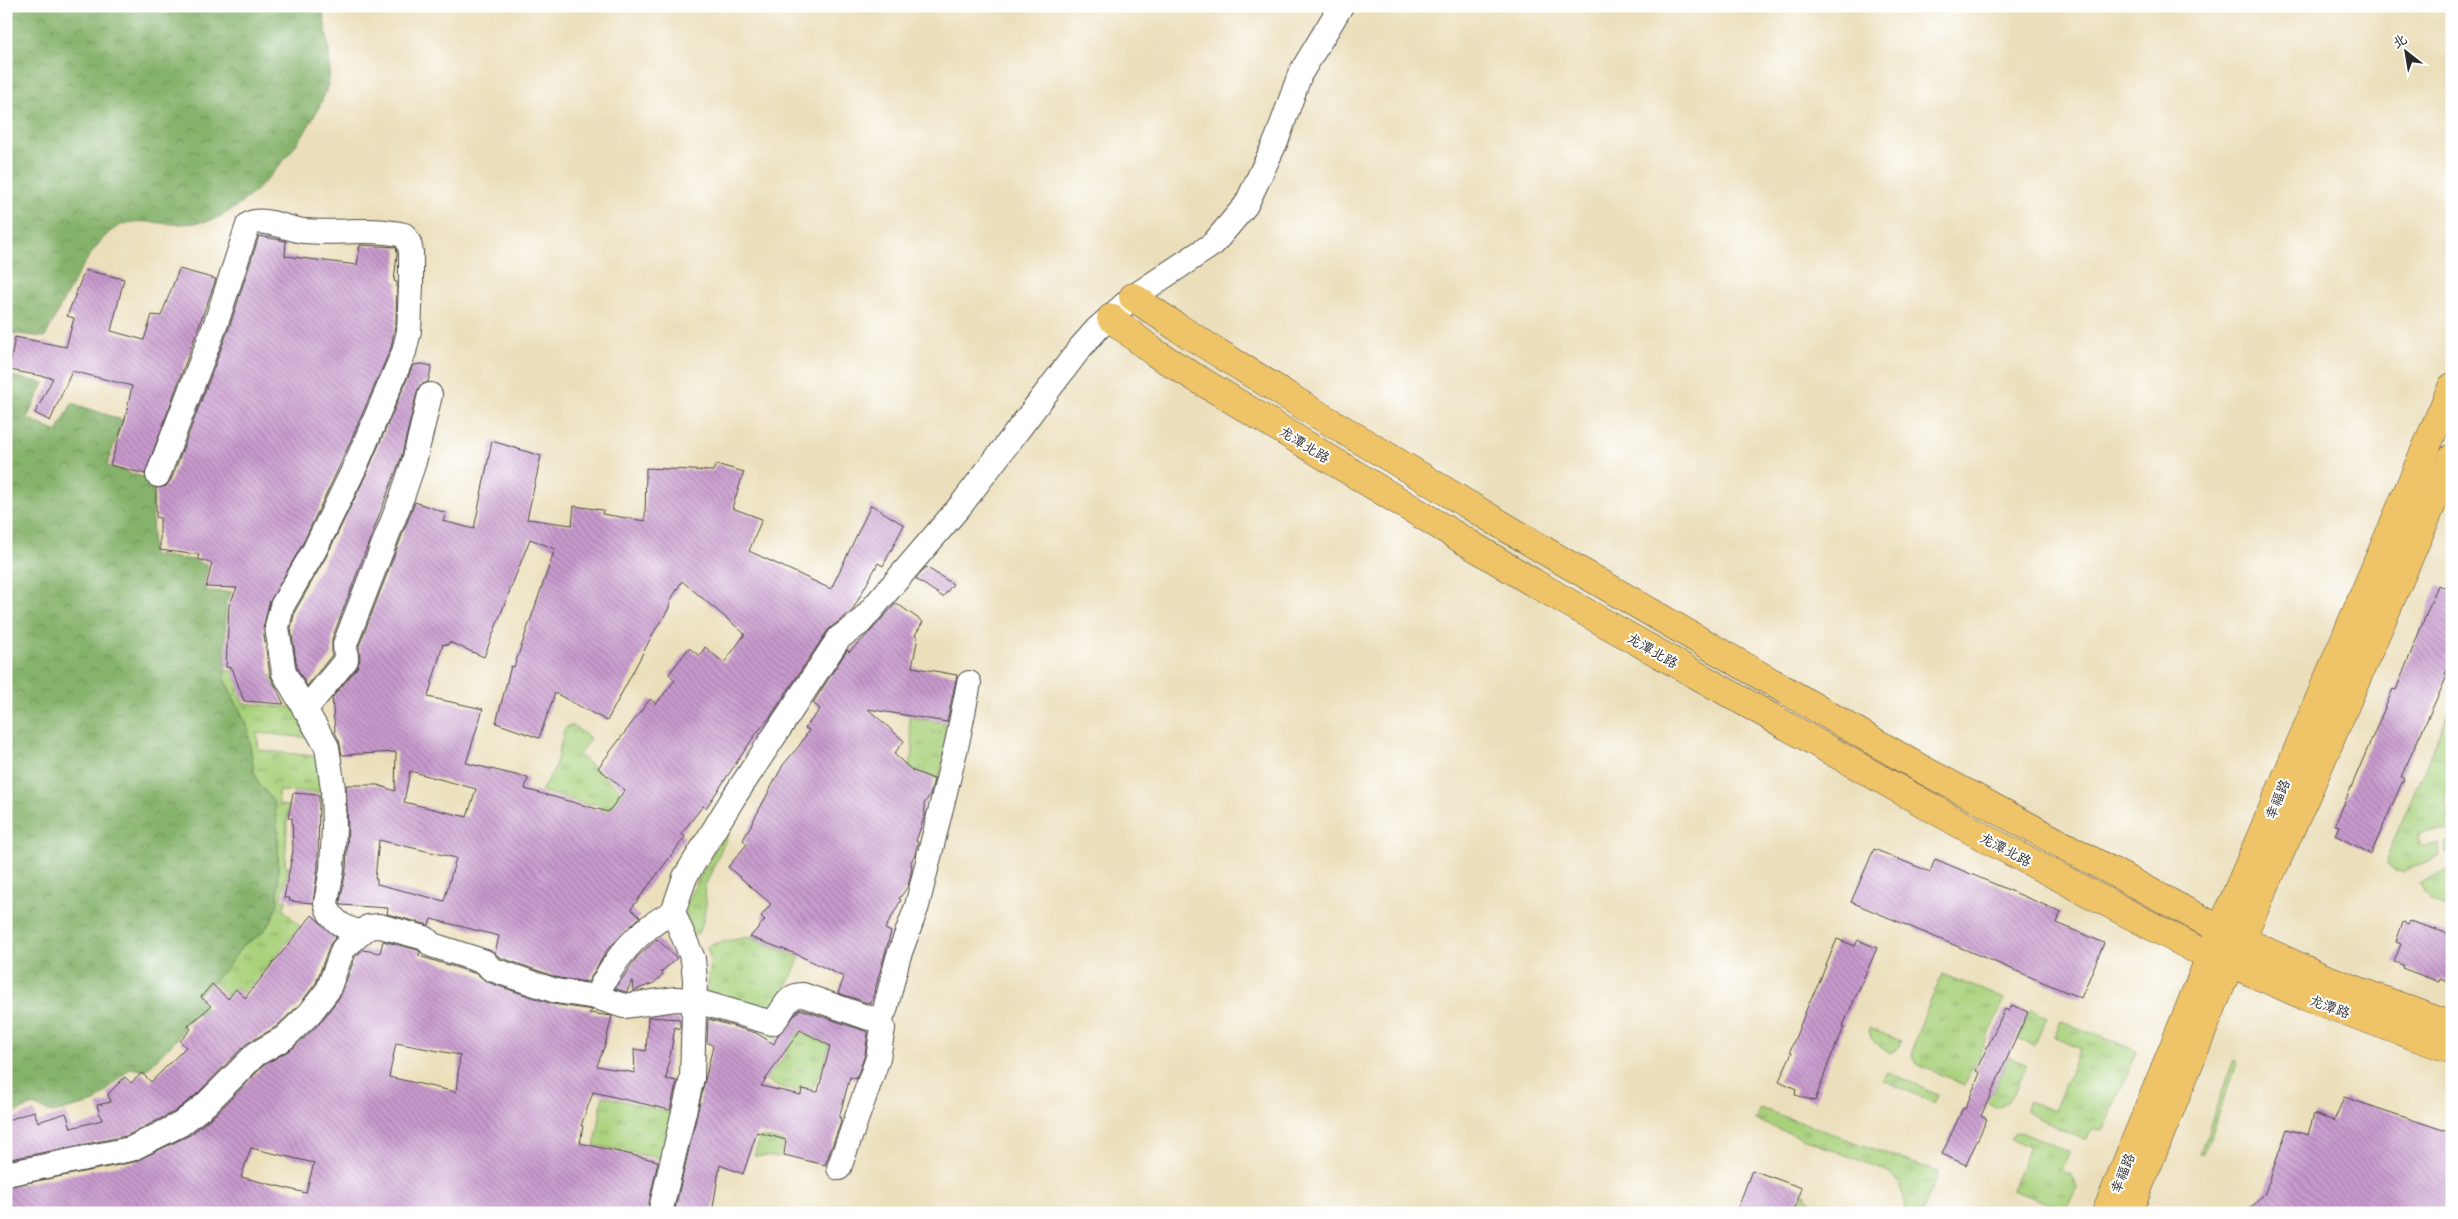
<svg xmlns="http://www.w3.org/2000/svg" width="2458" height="1219" font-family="Mali,'LXGW WenKai TC',sans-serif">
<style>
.grass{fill:url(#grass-tufts);stroke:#6a7e54}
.forest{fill:url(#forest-crowns);stroke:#586f4c}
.building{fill:url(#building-back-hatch);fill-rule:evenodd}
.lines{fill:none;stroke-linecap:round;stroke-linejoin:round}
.minor-casing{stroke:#484641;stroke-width:26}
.major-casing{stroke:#484641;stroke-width:29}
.minor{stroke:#fff;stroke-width:24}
.major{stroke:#efc469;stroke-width:28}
.labels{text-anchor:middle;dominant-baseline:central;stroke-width:4;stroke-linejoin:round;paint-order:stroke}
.street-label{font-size:14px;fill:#2b2b2b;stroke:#fff}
</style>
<defs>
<pattern id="grass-tufts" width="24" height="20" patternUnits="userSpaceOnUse" patternTransform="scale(1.25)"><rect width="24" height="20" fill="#a9d17c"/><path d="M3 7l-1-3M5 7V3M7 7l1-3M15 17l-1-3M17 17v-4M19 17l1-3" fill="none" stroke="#8aaa66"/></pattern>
<pattern id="forest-crowns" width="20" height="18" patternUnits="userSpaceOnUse" patternTransform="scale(1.25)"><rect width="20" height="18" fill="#86b36c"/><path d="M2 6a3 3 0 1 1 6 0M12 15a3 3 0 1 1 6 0" fill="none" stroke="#6e9259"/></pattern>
<pattern id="building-back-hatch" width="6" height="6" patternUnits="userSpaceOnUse" patternTransform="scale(1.25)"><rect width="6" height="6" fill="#c89acd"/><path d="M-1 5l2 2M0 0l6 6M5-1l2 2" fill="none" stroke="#a37ea7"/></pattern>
</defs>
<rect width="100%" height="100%" fill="#fff"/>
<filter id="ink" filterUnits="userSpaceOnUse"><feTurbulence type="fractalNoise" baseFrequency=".02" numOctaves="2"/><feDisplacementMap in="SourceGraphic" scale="10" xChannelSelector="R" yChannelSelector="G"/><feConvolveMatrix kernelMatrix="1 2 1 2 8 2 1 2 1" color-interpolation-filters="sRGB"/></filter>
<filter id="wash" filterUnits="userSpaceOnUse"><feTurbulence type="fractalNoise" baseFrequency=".0096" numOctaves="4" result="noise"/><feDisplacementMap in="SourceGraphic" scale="20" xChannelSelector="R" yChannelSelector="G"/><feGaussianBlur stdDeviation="1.12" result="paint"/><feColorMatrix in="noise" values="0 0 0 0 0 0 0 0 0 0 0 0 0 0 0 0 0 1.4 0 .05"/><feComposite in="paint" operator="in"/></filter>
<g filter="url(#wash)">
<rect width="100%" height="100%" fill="#ebdfbb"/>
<g class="grass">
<path d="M224,670l56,7 8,13 -51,-1 6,14 52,5 17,30 -55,-5 2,17 63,7 8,36 -52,-2 1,14 9,1 -3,59 4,1 -8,33 6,1 -4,9 17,17 -46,57 -12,10 -7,-6 -8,9 -15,-15 13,-11 18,-25 17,-10 11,-13 7,-20v-70l-11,-39 -8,-9 -5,-13 -7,-46 -22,-44z"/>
<path d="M2452,706v80l-8,18 8,3v44l-6,3 -1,-11 5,-1 -1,-12 -30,3 1,12 18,-1 2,12 -36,15 -10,-1 -7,-6 2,-13z"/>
<path d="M909,717l46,8 -17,54 -30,-12c11,-21 0,-29 1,-50z"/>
<path d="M568,726h6l16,12 -11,17 64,54 -13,17 -22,-16 -4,3c-3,-6 -8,-12 -15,-8l-48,-14 14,-23 9,-38z"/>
<path d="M732,818l1,5 -28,63 1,18 -3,18 -5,11 -7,5 -7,-32z"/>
<path d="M2452,868v42l-23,-10 -9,-16z"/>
<path d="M748,937l52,20 -22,49 -4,6 -69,-17c3,-4 6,-30 5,-36 0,-4 -2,-8 -3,-12l5,-3z"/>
<path d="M1942,974l63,25 -40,86 -44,-19c-4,-2 -7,-4 -8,-8 -4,-13 23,-68 29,-84z"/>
<path d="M2031,1009l16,8 -13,29 -16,-7z"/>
<path d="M835,1011l4,3 -17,55 -10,20 -12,-2 -1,5 -25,-7 -14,-10 9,-14 9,5 10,-15 -24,-19 19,-9 26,14 10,-16 11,2z"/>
<path d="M2061,1021l76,30 -34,78 -12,2 -5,10 -54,-26 -6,-5 2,-9 26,10 26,-63 -26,-11z"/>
<path d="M1869,1028l32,13 -2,6 -8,6c-12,-6 -21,-10 -22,-25z"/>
<path d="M2009,1057l18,8c-5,11 -16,43 -30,42 -4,0 -8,-4 -11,-6l-5,-13 12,5z"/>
<path d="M2233,1060l4,2 -33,91h-4z"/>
<path d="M1887,1072l51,22 -4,9 -51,-23z"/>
<path d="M603,1096l71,18 -11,45 -69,-14c6,-16 5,-32 9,-49z"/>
<path d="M1760,1108l178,64 -16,41h-16c0,-16 -6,-32 -19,-42l-132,-51z"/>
<path d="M2023,1132l46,20 -7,19 8,3 7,13 -11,23 -54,-20 17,-43 -19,-8 5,-6z"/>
<path d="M760,1137l23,4 -3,16 -26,-1z"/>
<path d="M1804,1193l18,20h-24l-2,-2z"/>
</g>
<g class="forest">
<path d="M6,6h316c3,21 10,51 7,72 -6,43 -78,134 -122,143 -9,2 -21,3 -30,3 -19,0 -43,-7 -60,3 -29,17 -56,80 -72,110l-36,-4 -3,7z"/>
<path d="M6,375l38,8 -17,35 30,14 15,-29 50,17 -15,46 43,13 3,10 -1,66 42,5 14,6 -5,20 4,5 25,1 -6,10 -1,79 22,44 7,46 5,13 15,18 4,30v70l-7,20 -11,13 -17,10 -18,25 -28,27 11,13 -6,7 -5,-4 -13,12 -7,14 -32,32 -14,-3 -36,34 -42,11 -20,-8 -21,9 -6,-7z"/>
</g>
<g id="blocks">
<g class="building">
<path d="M259,236l27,5 -1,15 72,9 3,-20 36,2 1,7 -3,27 3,1 -1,39 -5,27 -50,115 -39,82 -33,58 -6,26 7,46 14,29 -40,-3 -12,-33 -6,-1 3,-62 8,-17 -31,-1 6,-24 -14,-4 1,-4 -39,-5v-32l-4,-1v-29l10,-2 5,-6 58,-152z"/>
<path d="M179,269l37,10 -71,195 -35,-9 15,-46 7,-33 -60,-15 -22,50 -15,-8 18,-35 -44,-8 6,-33 51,10 8,-29 -7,-2 18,-46 39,9 -13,52 33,9 8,-25 9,1z"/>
<path d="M422,364l10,2 -4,16 -8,3 -3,7 -16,66 -69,181v16l-25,31 -10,-18 -6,-40 4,-17 31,-54 40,-82 47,-110z"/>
<path d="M492,441l49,15 -14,63 45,6 2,-19 29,4 -1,4 43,7 1,-53 67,3 3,-7 28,8 -12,36 30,11 -13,32 82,38 40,-84 33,20 -21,41 -5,-3 -26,48 -24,19 -58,87 -15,18 -49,73 -3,-2 -22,28 4,3 -54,72 9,8 -33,33 -19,32 -29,-4 -60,-21 -4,-4 4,-17 -68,-17 -2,6 -42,-11 1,-6 -47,-3 -1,-3 6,-32 2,-42 -2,-43h32l17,6 1,-39 -54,3 -3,-15 -5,-9h1l-3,-33 25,-30 3,-9 -1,-13 56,-144 31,11 -3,8 31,8zM530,539l25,10 -41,118 -3,-1 -15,57 43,15 16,-45 52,28 47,-89 14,-22 3,-10 11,-19 63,53 -21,29 -19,-16 -5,9 -11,-8 -20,26 6,6 -19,24 -6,-5 -52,69 27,22 -17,22 -83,-23 3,-11 -62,-15 17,-54 -55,-12 15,-53 5,1 1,-3 35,15zM410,771l66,18 -9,28 -63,-15zM379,840l77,18 -12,43 -67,-17v-5h-2z"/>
<path d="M926,567l27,17 -10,13 -27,-18z"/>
<path d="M2438,585l14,6v69l-7,14h3l-47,103 3,1 -33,76 -36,-19 4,-9 -4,-1 58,-136 3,1z"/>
<path d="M896,603l27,19 -8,13 3,2 -6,30 45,8 -10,47 -79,-13 36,32 -10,13 19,17 21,8 -4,16 -6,9 1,11 -9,26 2,1 -3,12 -4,8 1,6 -4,18 -9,13 2,1 -16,29 6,3 -20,72 -33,-11 6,-16 -48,-23 -46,-17 15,-17 -4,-4 10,-12 -43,-37 19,-23 -4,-4 40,-75 16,-19 10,-16 -4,-2 15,-19 -7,-6 34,-53 2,2 21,-20z"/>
<path d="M293,793l26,2 -1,72 -5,36 -24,-2 1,-3h-6l9,-47 -1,-33h-4z"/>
<path d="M1874,849l56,23 5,-13 126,53 -4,11 47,20 -23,55 -230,-96z"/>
<path d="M312,915l24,22 -6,7 -14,39 -16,21 -24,23 -30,17 -49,50 -23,18 -48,24 -120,24v-39l28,-10 4,11 28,-9 5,15 31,-8 -5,-15 14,-3 -3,-8 17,-17 6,6 11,-10 9,9 35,-35 -6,-6 11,-12 -3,-3 23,-20 -10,-9 11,-13 16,15 8,-10 9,9z"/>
<path d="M2410,921l42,14v37l-4,10 -8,-3 -1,3 -37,-14 1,-3 -9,-3 7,-18 -5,-2 7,-20 5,2z"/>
<path d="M657,939l20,19 -16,14 2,2 -9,9 -21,8 -1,-11 -5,12 -12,-3 22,-32z"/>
<path d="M1837,939l18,7 3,-6 19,8 -35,80h2l-14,31 -15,42 -20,-6 1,-6 -17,-8 13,-29 -2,-1 19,-48 9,-18z"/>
<path d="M383,941l35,9 2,2 -1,4 58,18 10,8 65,22 41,6 -4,3 23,3 -7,29 -8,21 38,7 -1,-24 12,2 2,-34 32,2v10l-5,-2 -9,52 11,2 -7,29 -77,-18 -12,34h2l-3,17 78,18 -11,52h-641v-26l128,-25 56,-27 26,-21 48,-49 29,-17 27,-25 21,-28 14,-38 8,-7 17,3zM396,1043l64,12 -4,37 -67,-15zM251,1148l63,15 -8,30 -65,-16z"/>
<path d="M2012,1005l16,7 -47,104 6,3 -21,46 -24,-11 21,-46 2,1 15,-36 -4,-2 29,-62 4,2z"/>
<path d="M800,1009l68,23 -3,23 -9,24 -6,-2 -11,41h2l-1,7 -15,40 -41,-10 2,-15 -29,-8 -14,42 -23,-9 -8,48h-38l39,-167 -6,-4 1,-23 48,14 18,11 4,-9zM800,1030l30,16 -12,46 -16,-3 -1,6 -40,-9z"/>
<path d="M2344,1097l108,36v80h-206l19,-20 22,-64 21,6 6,-21 20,7z"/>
<path d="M1752,1170l50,18 -9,25h-57z"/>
</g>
</g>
</g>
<g filter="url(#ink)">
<use href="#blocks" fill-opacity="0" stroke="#484641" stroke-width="1"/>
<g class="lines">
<defs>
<g id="minor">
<path d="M158,475l58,-152 32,-98c12,-10 42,5 56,6 34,3 68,-4 100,4l5,8 2,9v34l-2,45 -5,21 -50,117 -40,82 -32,55 -5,21 7,46 43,74 6,42 1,39 -2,41 -6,34c3,16 18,26 34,29"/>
<path d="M305,710l41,-50 -1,-16 57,-147 12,-35 16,-67"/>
<path d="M596,997c17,-37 40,-66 77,-85"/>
<path d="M839,1168l39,-110 5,-30 -3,-10"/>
<path d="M6,1174l125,-25 50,-25 25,-20 50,-50 28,-16 26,-25 18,-23 15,-41 25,-22 12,-1 45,12 7,7 53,17 6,7 65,22 40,6 28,9 52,-7 17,1 79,23c12,-10 13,-29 31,-28l66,23h11l5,-8 13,-52 19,-52 40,-163 12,-60"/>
<path d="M660,1213l32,-135 3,-98 -2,-21 -20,-47 12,-35 49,-80 105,-159 21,-15 101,-118 120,-158 16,-18 36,-32 80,-53 33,-39 31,-66 23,-65 41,-68"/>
</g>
<g id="major">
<path d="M1133,297l44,30 130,81 245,147 368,213 301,162 96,45 135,51"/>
<path d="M1111,318l44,35 379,230 451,255 225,119 20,6 77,34 145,53"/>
<path d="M2106,1213l115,-283 231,-543"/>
<path d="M2128,1213l102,-250 79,-174 143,-331"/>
</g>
</defs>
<use href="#minor" class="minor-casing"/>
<use href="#major" class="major-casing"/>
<use href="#minor" class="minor"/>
<use href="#major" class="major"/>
</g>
</g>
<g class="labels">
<g class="street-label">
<text transform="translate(1305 444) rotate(32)">龙潭北路</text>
<text transform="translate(1653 650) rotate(30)">龙潭北路</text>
<text transform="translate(2277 799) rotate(-67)">幸福路</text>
<text transform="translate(2006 849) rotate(28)">龙潭北路</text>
<text transform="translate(2330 1006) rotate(20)">龙潭路</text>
<text transform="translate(2122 1173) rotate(-68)">幸福路</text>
</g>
</g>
<rect width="2458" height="1219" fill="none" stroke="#fff" stroke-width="25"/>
<g transform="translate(2406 52) rotate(329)" stroke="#ffffff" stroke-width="4" paint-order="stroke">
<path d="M0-4L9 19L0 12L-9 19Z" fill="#2b2b2b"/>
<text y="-8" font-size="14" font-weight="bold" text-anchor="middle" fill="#2b2b2b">北</text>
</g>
</svg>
